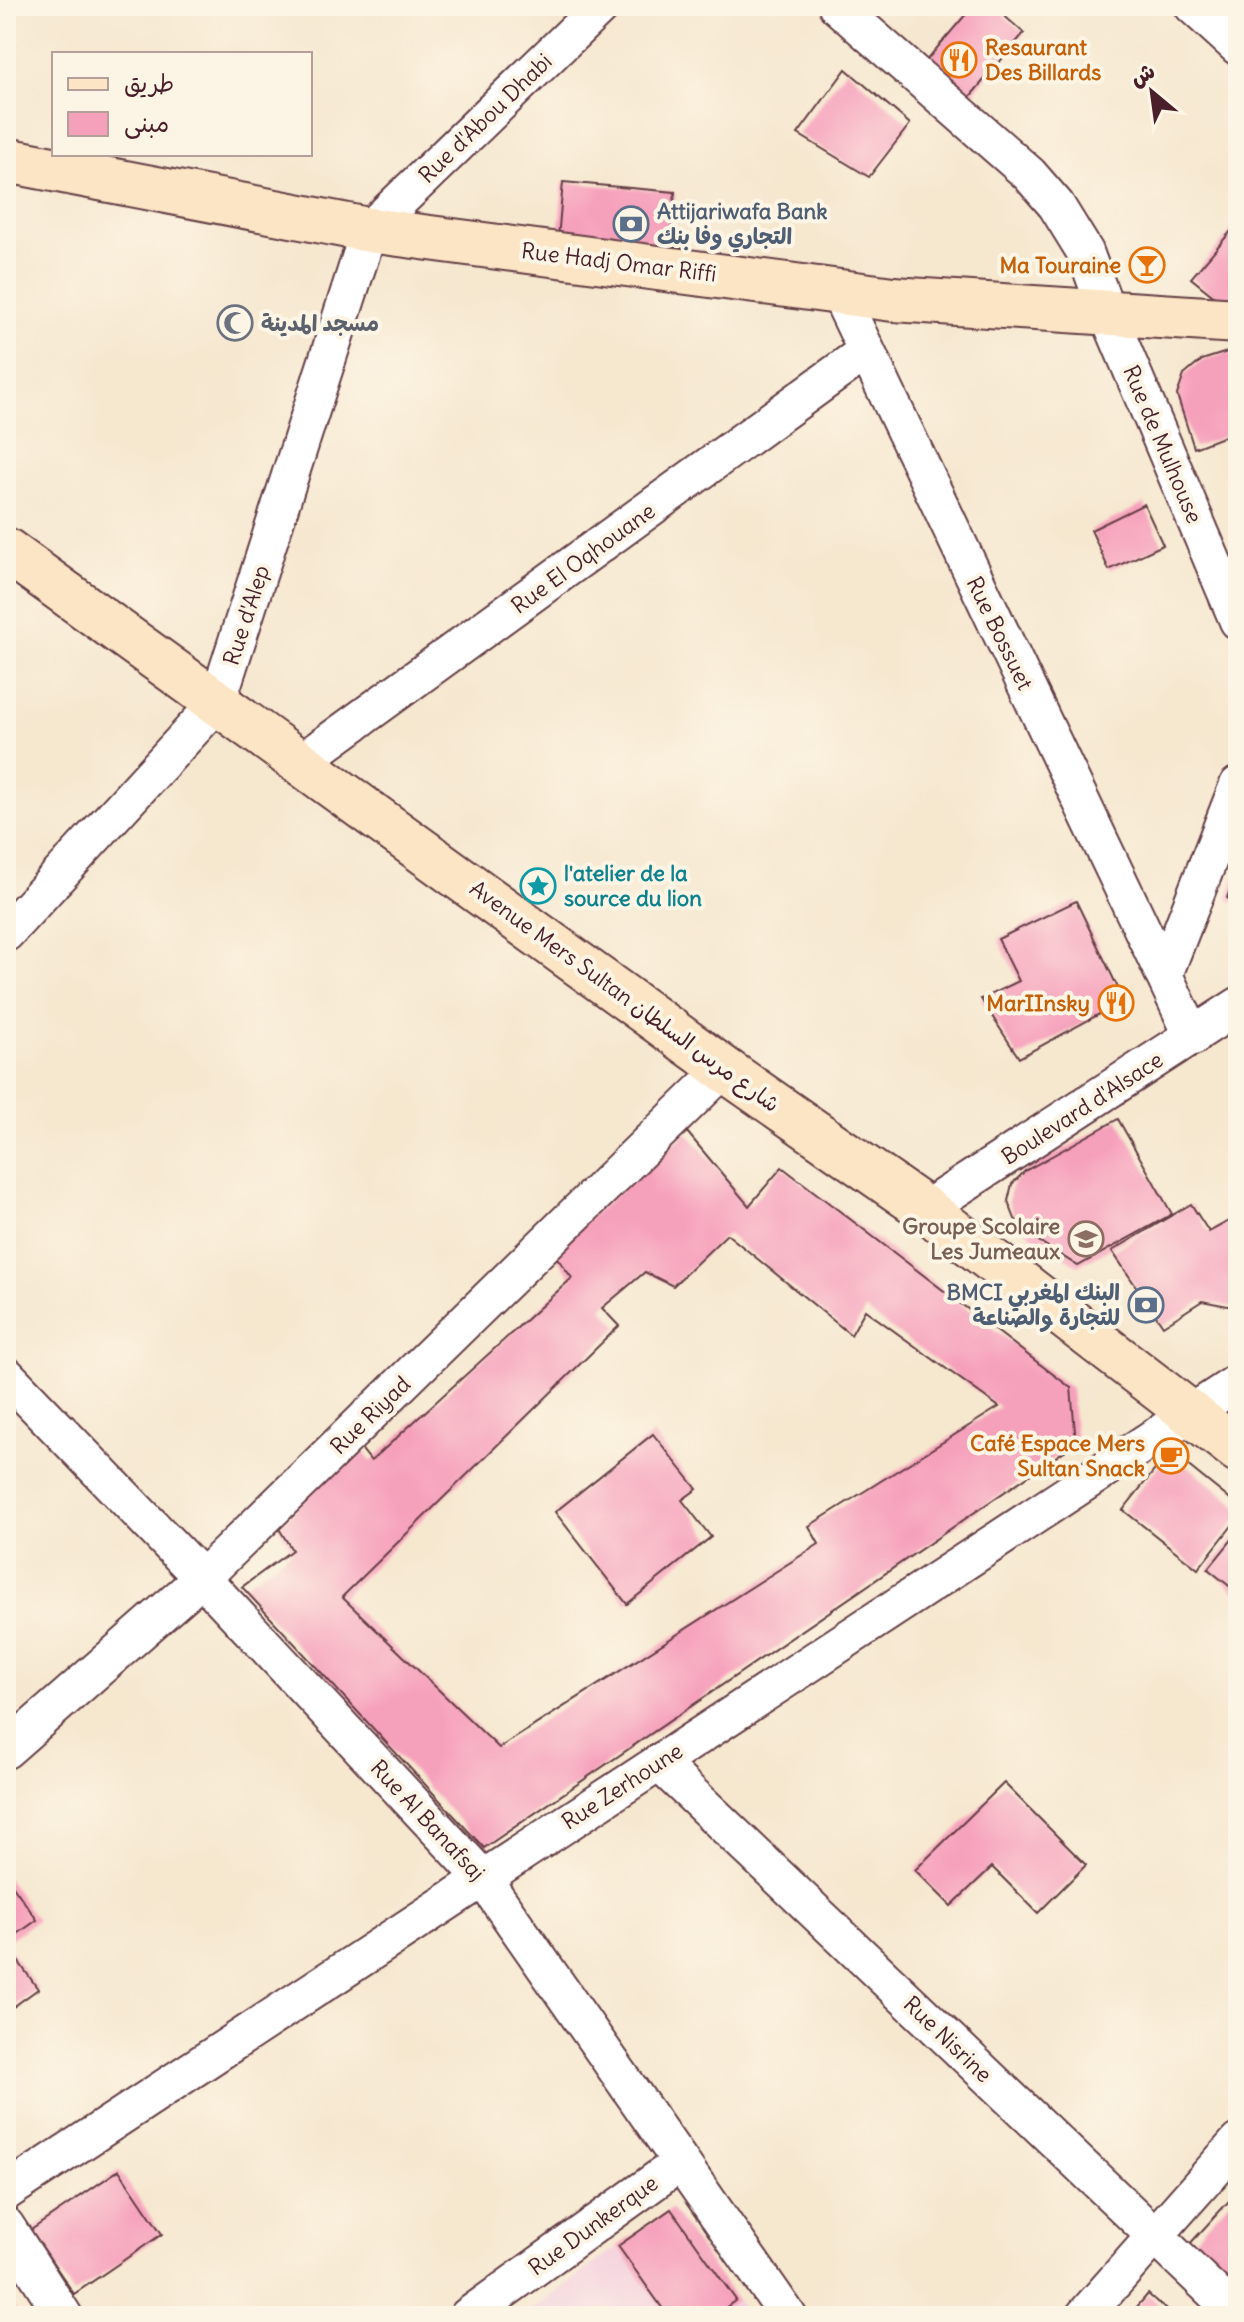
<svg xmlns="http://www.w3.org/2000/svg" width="1244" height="2322" font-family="Delius,'Playpen Sans Arabic',sans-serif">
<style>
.built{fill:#f4cfde}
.building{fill:#f6a1bc;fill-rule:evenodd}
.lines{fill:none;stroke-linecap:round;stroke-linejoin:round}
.street-casing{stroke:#643d44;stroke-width:40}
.secondary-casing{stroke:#643d44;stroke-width:48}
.street{stroke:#fff;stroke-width:36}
.secondary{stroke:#fce5c4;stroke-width:44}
.labels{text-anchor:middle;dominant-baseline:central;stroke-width:8;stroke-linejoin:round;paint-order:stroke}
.food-label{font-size:22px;font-weight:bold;fill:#c56008;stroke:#fcf5e5;text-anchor:end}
.street-label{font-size:22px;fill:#4a1f2b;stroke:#fcf5e5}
.service-label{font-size:22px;font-weight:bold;fill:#4e5e75;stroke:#fcf5e5;text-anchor:start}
.worship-label{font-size:22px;font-weight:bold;fill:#5b616d;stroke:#fcf5e5;text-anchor:start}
.culture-label{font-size:22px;font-weight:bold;fill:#0d838f;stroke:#fcf5e5;text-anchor:start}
.education-label{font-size:22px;font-weight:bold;fill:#785e54;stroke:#fcf5e5;text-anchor:end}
</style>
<rect width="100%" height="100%" fill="#fcf5e5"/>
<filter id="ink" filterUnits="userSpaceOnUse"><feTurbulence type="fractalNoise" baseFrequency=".0125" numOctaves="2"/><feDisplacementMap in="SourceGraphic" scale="16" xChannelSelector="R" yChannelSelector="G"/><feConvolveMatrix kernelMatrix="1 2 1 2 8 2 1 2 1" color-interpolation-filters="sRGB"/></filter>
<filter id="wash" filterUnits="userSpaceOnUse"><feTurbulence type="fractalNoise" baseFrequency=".006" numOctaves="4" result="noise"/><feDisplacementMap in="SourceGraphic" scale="32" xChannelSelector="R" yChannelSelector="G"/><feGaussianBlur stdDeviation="1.8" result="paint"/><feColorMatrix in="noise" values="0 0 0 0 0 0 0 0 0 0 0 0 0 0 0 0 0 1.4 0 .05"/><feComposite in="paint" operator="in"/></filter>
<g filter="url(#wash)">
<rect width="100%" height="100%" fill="#f6e7cf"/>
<path class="built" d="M671,2209l77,107h-224l94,-70z"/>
<g id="blocks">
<g class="building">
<path d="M973,6h20l31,27 -56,66 -43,-37z"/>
<path d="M846,69l64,55 -41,53 -71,-43z"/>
<path d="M563,182l112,10 -6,57 -111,-10z"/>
<path d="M1238,223v77l-21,-1 -26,-21z"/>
<path d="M1227,352l11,2v77l-44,17 -17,-53 7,-20 18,-15z"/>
<path d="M1144,504l19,41 -54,25 -18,-40z"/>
<path d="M1238,866v40l-11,-8z"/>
<path d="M1076,901l42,87 -2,17 -97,53 -38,-59 38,-18 -21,-42z"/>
<path d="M1118,1119l54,95 -94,52 -44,-28 -19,-19 -7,-18 4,-17 13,-13z"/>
<path d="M687,1132l62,74 33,-39 289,221 5,55 -592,405 -242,-261 50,-37 -14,-23 81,-81 12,15 201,-183 -20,-27zM727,1234l124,101 14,-25 134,97 -190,119 10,18 -320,204 -157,-151 277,-271 -17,-18 43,-36 28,14z"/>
<path d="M1191,1204l18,28 29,-16v92l-36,-7 -39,25 -51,-75z"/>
<path d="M653,1434l44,55 -15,11 29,37 -84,67 -72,-92z"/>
<path d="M1170,1451l68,55v12l-40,51 -75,-59z"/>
<path d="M1238,1532v61l-30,-24z"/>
<path d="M1004,1783l82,82 -48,48 -46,-46 -41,39 -36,-36z"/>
<path d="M6,1876l31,44 -31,22z"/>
<path d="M6,1944l32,45 -32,23z"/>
<path d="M119,2170l43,64 -88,60 -43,-64z"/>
<path d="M1238,2191v102l-51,-46z"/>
<path d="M671,2209l65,91 -22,16h-46l-50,-70z"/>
<path d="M1148,2294l25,22h-44z"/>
<path d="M6,2295l13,21h-13z"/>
</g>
</g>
</g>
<g filter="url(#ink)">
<use href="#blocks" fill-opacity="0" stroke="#643d44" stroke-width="2"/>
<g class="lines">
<defs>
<g id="street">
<path d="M837,6l192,168 27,31 29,47 22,60 131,309"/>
<path d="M1193,6l45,41"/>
<path d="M838,291l326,684"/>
<path d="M301,762l564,-410"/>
<path d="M6,933l211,-230 152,-473 232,-224"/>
<path d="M1193,1037l-29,-62 74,-190"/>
<path d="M925,1209l313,-203"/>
<path d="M6,1375l196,203 280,299 306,439"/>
<path d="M6,1750l196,-172 522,-509"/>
<path d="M659,1763l579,552"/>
<path d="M6,2192l1232,-810"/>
<path d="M6,2226l58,90"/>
<path d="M468,2316l212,-153"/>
<path d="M1084,2316l154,-174"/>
</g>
<g id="secondary">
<path d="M6,160l363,70 524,69 345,22"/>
<path d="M6,550l718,519 201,140 313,241"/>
</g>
</defs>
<use href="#street" class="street-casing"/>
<use href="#secondary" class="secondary-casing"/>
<use href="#street" class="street"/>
<use href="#secondary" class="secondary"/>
</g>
</g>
<defs>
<symbol id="restaurant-ring" viewBox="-11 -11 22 22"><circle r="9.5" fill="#fcf5e5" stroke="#e8710a" stroke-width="1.5"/><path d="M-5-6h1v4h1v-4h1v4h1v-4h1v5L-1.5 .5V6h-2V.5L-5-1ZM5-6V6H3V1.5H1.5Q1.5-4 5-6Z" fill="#e8710a"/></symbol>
<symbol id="bank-ring" viewBox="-11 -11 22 22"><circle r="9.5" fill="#fcf5e5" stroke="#5c6f8a" stroke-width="1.5"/><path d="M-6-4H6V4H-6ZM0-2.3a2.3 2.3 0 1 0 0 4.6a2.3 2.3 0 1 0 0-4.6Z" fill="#5c6f8a"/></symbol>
<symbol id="bar-ring" viewBox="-11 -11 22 22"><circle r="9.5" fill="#fcf5e5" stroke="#e8710a" stroke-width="1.5"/><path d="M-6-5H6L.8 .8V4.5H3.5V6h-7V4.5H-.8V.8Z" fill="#e8710a"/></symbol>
<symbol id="mosque-ring" viewBox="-11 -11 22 22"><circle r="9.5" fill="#fcf5e5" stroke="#6b7280" stroke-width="1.5"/><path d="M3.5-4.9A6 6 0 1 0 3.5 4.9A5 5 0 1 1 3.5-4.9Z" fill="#6b7280"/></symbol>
<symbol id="sight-ring" viewBox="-11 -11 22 22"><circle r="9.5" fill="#fcf5e5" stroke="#0f9aa8" stroke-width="1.5"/><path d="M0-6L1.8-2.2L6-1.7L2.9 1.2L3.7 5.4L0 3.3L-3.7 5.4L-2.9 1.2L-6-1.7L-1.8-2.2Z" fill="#0f9aa8"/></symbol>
<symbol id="school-ring" viewBox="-11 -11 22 22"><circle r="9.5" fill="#fcf5e5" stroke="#8d6e63" stroke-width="1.5"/><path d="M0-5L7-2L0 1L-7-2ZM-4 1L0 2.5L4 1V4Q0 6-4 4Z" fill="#8d6e63"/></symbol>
<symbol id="cafe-ring" viewBox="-11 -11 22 22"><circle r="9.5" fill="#fcf5e5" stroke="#e8710a" stroke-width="1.5"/><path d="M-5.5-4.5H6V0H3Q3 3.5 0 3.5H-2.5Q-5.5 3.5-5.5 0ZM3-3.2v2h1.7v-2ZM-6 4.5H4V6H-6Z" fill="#e8710a"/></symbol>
</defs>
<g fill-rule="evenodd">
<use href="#restaurant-ring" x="939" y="40" width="40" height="40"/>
<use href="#bank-ring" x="611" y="204" width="40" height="40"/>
<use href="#bar-ring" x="1127" y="245" width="40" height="40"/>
<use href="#mosque-ring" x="215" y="303" width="40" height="40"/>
<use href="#sight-ring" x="518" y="866" width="40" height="40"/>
<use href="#restaurant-ring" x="1096" y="983" width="40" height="40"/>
<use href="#school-ring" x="1066" y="1219" width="40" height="40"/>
<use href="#bank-ring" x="1126" y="1285" width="40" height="40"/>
<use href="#cafe-ring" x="1151" y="1436" width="40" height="40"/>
</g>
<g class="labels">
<g class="food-label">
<text x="985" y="47" text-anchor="start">Resaurant<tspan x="985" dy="25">Des Billards</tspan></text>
<text x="1121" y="265">Ma Touraine</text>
<text x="1090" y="1003">MarIInsky</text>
<text x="1145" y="1443">Café Espace Mers<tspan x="1145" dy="25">Sultan Snack</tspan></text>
</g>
<g class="street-label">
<text transform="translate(485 118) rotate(-44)">Rue d'Abou Dhabi</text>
<text transform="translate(619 262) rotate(7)">Rue Hadj Omar Riffi</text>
<text transform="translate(1163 444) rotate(67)">Rue de Mulhouse</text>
<text transform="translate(583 558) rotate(-36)">Rue El Oqhouane</text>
<text transform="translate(246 615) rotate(-72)">Rue d'Alep</text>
<text transform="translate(1000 633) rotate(64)">Rue Bossuet</text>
<text transform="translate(625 996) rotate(36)">Avenue Mers Sultan شارع مرس السلطان</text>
<text transform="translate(1082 1108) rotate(-33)">Boulevard d'Alsace</text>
<text transform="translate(370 1415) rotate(-44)">Rue Riyad</text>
<text transform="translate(622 1786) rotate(-33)">Rue Zerhoune</text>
<text transform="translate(428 1820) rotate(47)">Rue Al Banafsaj</text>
<text transform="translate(948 2039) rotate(44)">Rue Nisrine</text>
<text transform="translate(593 2225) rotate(-36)">Rue Dunkerque</text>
</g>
<g class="service-label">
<text x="657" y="211">Attijariwafa Bank<tspan x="657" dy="25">التجاري وفا بنك</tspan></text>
<text x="1120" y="1292" text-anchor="end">BMCI البنك المغربي<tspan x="1120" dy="25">للتجارة والصناعة</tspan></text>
</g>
<g class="worship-label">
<text x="261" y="323">مسجد المدينة</text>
</g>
<g class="culture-label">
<text x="564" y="873">l'atelier de la<tspan x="564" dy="25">source du lion</tspan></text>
</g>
<g class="education-label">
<text x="1060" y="1226">Groupe Scolaire<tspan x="1060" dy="25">Les Jumeaux</tspan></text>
</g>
</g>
<rect width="1244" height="2322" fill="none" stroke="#fcf5e5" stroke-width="32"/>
<rect x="52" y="52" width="260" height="104" fill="#fcf5e5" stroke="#b59f9b" stroke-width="2"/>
<rect x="68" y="78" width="40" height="12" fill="#fce5c4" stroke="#b59f9b" stroke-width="2"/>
<text x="124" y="92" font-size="24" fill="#4a1f2b">طريق</text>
<rect x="68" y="112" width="40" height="24" fill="#f6a1bc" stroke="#b59f9b" stroke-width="2"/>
<text x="124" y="132" font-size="24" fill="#4a1f2b">مبنى</text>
<g transform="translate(1152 92) rotate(331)" stroke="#fcf5e5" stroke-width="6" paint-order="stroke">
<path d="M0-6L14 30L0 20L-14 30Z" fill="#4a1f2b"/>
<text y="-12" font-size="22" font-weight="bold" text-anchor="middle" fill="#4a1f2b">ش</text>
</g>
</svg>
